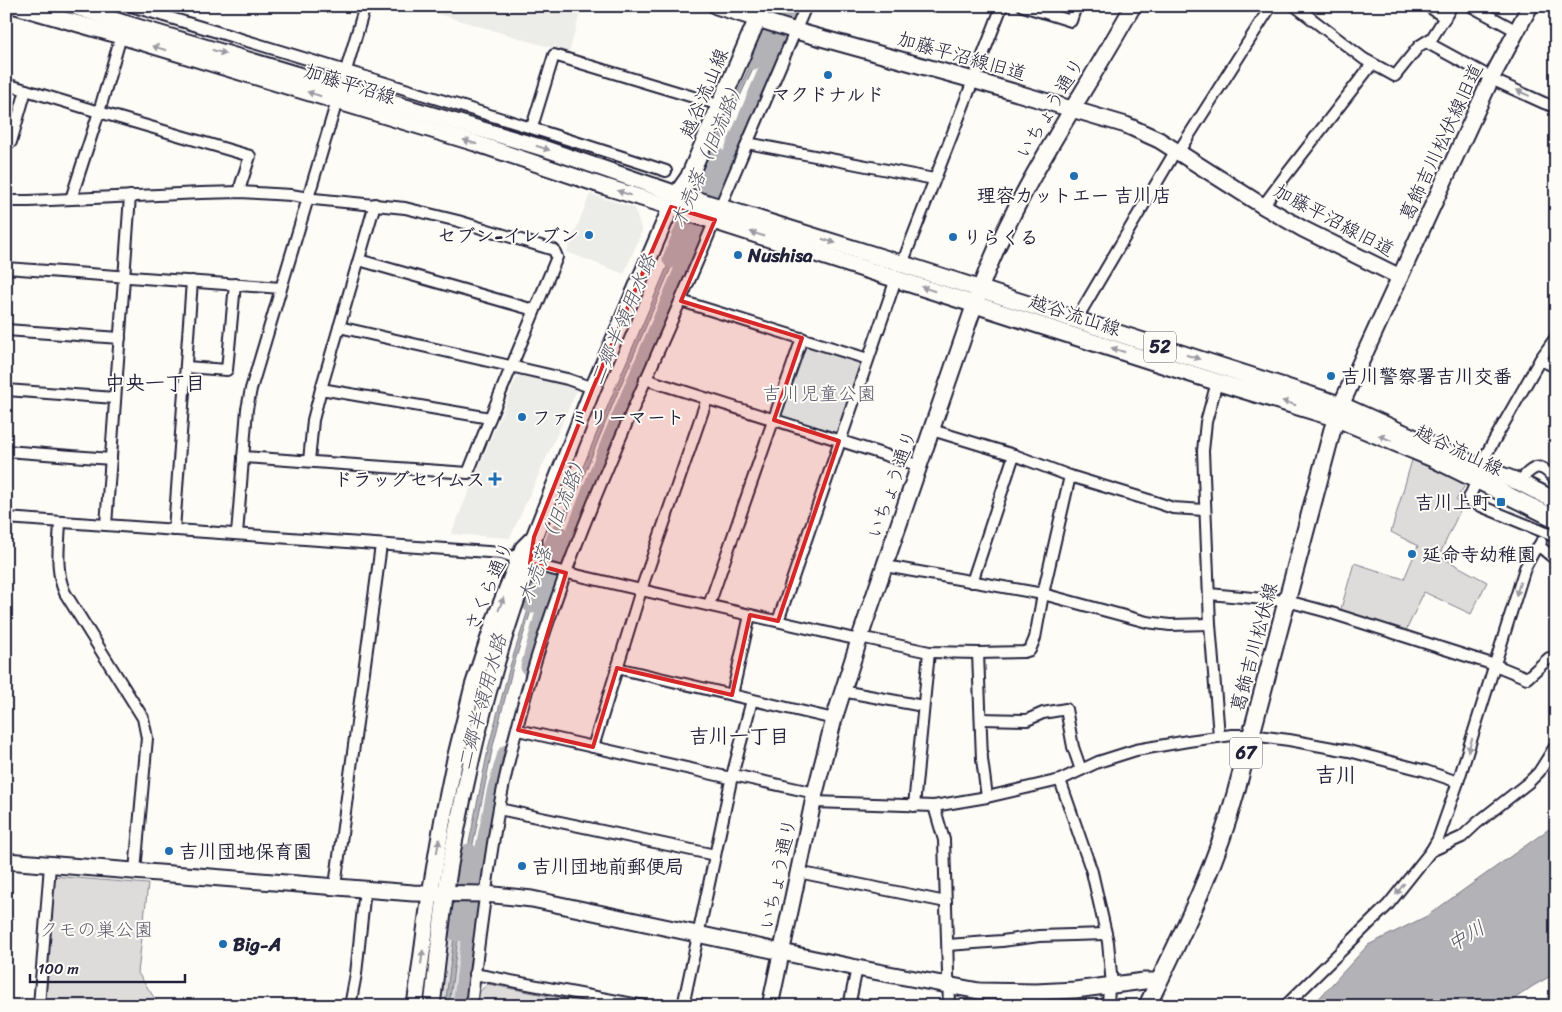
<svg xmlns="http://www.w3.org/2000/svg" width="1562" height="1012" font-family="Sriracha,'Klee One',sans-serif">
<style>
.built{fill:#ecece9}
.green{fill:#dddcdb;stroke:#807f8b}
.water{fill:#b2b2b7;stroke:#787885}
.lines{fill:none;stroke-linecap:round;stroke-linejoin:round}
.river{stroke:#b2b2b7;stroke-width:19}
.street-casing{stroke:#22223b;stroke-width:14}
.secondary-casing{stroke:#22223b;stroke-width:19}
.primary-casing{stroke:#22223b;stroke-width:20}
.street{stroke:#fdfcf7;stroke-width:10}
.secondary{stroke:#fdfcf7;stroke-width:15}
.primary{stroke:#fdfcf7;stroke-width:16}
.oneway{fill:#9a9aa2}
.marked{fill:#d62828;fill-opacity:0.2;stroke:#d62828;stroke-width:4;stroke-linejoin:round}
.poi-dot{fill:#1f6fb2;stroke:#fdfcf7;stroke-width:2}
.labels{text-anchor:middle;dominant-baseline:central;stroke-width:4;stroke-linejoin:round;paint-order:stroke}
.shield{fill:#fdfcf7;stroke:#646373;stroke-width:1}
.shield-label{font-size:18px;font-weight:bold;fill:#22223b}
.street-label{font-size:19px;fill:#22223b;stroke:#fdfcf7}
.poi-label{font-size:19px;font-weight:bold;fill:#22223b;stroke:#fdfcf7;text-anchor:start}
.park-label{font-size:19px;fill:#5a5a6b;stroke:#fdfcf7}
.water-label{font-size:20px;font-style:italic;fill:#545466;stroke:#fdfcf7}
.neighbourhood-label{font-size:20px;font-weight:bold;fill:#22223b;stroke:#fdfcf7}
.quarter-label{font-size:21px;font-weight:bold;fill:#22223b;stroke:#fdfcf7}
</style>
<rect width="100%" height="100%" fill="#fdfcf7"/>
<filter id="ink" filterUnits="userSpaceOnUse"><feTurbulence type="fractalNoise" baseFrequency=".02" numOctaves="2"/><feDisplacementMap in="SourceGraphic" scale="10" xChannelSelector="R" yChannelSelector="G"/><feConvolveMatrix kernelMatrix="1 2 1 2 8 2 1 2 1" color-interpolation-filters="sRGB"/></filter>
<g filter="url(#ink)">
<g class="built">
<path d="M430,6h152l-13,47 -141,-42z"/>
<path d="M590,194l44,14 8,23 -18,43 -57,-22z"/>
<path d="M518,374l60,14 -68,150 -59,-4z"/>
</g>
<g class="green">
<path d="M807,345l52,15 1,5 -23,66 -5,2 -50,-15 -1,-5 23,-66z"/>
<path d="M1412,460l48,21 4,6 -8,13 7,4 -24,52 48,26 -16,32 -47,-22 -19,41 -65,-21 14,-49 50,16 14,-33 -27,-14z"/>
<path d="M53,876l95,8 -10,89 19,29 -1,4h-113z"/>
<path d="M453,904h27l-13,102h-28z"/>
<path d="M488,984l112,22h-122l2,-15z"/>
</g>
<g class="water">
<path d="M763,37l4,1 -32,69 -28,73 -3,-4 27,-69z"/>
<path d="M681,234l4,1 -70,164 -64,157 -4,-1 64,-157z"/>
<path d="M538,579l3,1 -28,87 -20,79 -27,132 -4,-1 27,-132 21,-79z"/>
<path d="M1556,824v149l-23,13 -29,20h-192l56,-61 59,-29z"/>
<path d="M458,907h4l-13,99h-4z"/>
</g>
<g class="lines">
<g class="river">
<path d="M754,60l24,-54"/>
<path d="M672,259l43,-104"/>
<path d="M532,604l26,-71"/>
<path d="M530,667l17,-62 64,-164 184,-435"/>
<path d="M457,932l6,-48 6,-31"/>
<path d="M462,1006l16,-124 19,-94 10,-34"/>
</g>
<defs>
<g id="street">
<path d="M131,6c179,54 358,107 535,165"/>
<path d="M1023,6l48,15 5,-15"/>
<path d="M1295,6l69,53 31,17 24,-30 13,-8 20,-32"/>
<path d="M1428,6l17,12"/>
<path d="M1471,6l46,25"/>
<path d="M1426,42l66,36"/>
<path d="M344,77l21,-71"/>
<path d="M1491,79l53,24 12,4"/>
<path d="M6,84l93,28 151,44 -9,28 -1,8"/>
<path d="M532,127l22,-72 156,47"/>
<path d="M6,141l5,1 15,-52"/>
<path d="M747,143l187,36"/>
<path d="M1179,151l92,-145"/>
<path d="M71,199l28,-87 22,-76"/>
<path d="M6,201h23l172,-8 39,-1 51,3 23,4 91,9 53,13 96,29 3,7 -67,161"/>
<path d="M1263,206l20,-27 89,-115"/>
<path d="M720,207l86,-201"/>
<path d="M359,260l175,50"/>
<path d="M902,264l100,-258"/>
<path d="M6,268l275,20"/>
<path d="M681,301l187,58"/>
<path d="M1076,320l100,-170"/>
<path d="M339,327l228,52 26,9"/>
<path d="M6,330l114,8"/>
<path d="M1540,360l16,7"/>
<path d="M186,367l41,3 8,-86"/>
<path d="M645,379l275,87"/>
<path d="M1217,382l-11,40 -3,29 7,173 9,112"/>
<path d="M321,389l54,-185"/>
<path d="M6,390l109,8"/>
<path d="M932,430l82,25 56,21 82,25 21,7 31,2"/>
<path d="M6,451l105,8"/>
<path d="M243,457l225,16 22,-55 -169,-29 -8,31 -4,41"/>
<path d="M1479,467l62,-109 15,-21"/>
<path d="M1477,480l-8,18 2,4 85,35"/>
<path d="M1519,482c15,-17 21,-21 37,-1"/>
<path d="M6,518l496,35 37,13 24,6 296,68"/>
<path d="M60,522c-1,24 -5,49 5,71l78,125 4,20 -12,133"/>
<path d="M106,525l24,-329"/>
<path d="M174,530l18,-249"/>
<path d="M237,534l10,-125 4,-20 86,-288"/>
<path d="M1541,542l-2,4 17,14"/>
<path d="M885,566l158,28 104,28 23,3 40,-1"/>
<path d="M972,582l42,-127"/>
<path d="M1209,594l78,7 41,11 167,53 32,13 22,-20 7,1"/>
<path d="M709,605l93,-267"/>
<path d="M778,621l118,-342"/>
<path d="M860,637l69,15 49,1 46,-1 6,-2 5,-12 8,-44 27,-118"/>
<path d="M978,653l4,106 5,38"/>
<path d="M617,668l217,51"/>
<path d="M842,691l81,15"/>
<path d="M732,695l18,-80"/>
<path d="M981,719l46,1 16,-7 23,-4 7,38 8,23"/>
<path d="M518,730l208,47 12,-1 77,17"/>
<path d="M593,747l48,-157 66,-191"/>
<path d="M1060,780l32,92 16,70 4,43"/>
<path d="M814,802l120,4 53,-9 73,-17 38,-18 38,-12 52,-9 44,-6h19l38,5 60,11 77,20 32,11"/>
<path d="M914,806l15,-154"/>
<path d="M934,806l10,34 5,166"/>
<path d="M499,809l216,46"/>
<path d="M1431,851l31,-14 15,-14 52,-41 10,-10 17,-27"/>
<path d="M798,872l148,30"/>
<path d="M335,886l46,-341"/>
<path d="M948,945l54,-4 37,-5 67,-2"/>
<path d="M474,974l170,32"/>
<path d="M39,1006l11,-141"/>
<path d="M350,1006l6,-32 9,-85"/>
<path d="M471,1006c8,-66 16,-132 28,-198 9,-48 22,-98 36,-145 47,-153 119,-296 180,-443"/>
<path d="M683,1006l49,-230 20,-76"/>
<path d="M849,1006l8,-38"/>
<path d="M1108,1006l1,-20"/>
<path d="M1285,1006l103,-101 43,-54 7,-12 20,-57 67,-214 9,-17 5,-5"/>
</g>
<g id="secondary">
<path d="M16,6l105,30 354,107 131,44 65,20 -78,181 -59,149v15c-35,90 -60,186 -78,281 -12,57 -17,115 -24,173"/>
<path d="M73,6l51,17 419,125 134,46"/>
<path d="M716,6l80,25 177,49 153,45 33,15 104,66 40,23 97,48"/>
<path d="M1341,405l150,-326 39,-73"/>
<path d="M6,861l407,32 72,1 47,5 325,69 122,23 57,1 39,-2 69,-9h15"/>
<path d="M415,1006l15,-112 13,-76 12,-59 18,-73 22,-67 28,-71 11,-11"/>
<path d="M770,1006l45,-213 19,-74 26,-82 120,-348c37,-101 101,-189 153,-283"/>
</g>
<g id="primary">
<path d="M763,6l-74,171 -12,17 -6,13 546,175 119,36 96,40 124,61"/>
<path d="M677,194l225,70 439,141 138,62 40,15 37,19"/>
<path d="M1147,1006c34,-70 69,-139 89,-214l96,-361 8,-23"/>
</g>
</defs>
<use href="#street" class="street-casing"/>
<use href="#secondary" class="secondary-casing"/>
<use href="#primary" class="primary-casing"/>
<use href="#street" class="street"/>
<use href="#secondary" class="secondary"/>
<use href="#primary" class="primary"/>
</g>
<defs><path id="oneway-solid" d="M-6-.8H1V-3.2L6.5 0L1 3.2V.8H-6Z" transform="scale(1.25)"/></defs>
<g class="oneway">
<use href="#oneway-solid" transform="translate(159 48) rotate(-163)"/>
<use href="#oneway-solid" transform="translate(219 52) rotate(17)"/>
<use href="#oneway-solid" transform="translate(1523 93) rotate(-155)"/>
<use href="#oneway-solid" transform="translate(314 94) rotate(-163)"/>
<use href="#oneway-solid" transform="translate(470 142) rotate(-163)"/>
<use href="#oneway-solid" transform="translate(543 148) rotate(18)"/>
<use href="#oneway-solid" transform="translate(624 193) rotate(-163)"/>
<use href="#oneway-solid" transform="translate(757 234) rotate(-162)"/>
<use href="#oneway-solid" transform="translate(829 241) rotate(17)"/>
<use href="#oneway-solid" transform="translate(928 289) rotate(-162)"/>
<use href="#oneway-solid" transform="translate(1118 350) rotate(-162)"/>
<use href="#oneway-solid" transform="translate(1193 357) rotate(18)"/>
<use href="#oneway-solid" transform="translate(1289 403) rotate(-163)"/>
<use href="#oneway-solid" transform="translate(1385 438) rotate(-157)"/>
<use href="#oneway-solid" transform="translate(1518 589) rotate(107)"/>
<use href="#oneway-solid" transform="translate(501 604) rotate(-69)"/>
<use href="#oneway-solid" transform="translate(1470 745) rotate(108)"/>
<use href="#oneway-solid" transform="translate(438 846) rotate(-80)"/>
<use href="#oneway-solid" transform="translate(1400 889) rotate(128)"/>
<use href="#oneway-solid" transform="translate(422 957) rotate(-82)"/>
</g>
</g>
<path class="marked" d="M671,207l44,13 -34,81 121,37 -28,82 65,21 -61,180 -28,-6 -18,80 -115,-27 -24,79 -75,-17 48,-157 -36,-10 4,-26 59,-149z"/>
<g class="poi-dot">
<circle cx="828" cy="75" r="5"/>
<circle cx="1074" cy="176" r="5"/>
<circle cx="589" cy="235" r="5"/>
<circle cx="953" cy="237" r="5"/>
<circle cx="738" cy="255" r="5"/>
<circle cx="1331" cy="376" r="5"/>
<circle cx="522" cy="417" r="5"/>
<path d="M492.5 471.5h5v5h5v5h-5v5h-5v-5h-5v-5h5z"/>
<rect x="1496" y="497" width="10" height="10" rx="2.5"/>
<circle cx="1412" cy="554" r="5"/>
<circle cx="169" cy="851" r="5"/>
<circle cx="522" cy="866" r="5"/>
<circle cx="223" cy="944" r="5"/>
</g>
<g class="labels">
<g class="shield">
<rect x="1144" y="331.5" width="32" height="31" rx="4"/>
<rect x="1230" y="737.5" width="32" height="31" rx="4"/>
</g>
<g class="shield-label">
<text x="1160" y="347">52</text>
<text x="1246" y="753">67</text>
</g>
<g class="street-label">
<text transform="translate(962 56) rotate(16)">加藤平沼線旧道</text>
<text transform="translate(350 84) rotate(17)">加藤平沼線</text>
<text transform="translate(704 93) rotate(-67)">越谷流山線</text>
<text transform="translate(1050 108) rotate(-59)">いちょう通り</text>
<text transform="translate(1441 142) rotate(-65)">葛飾吉川松伏線旧道</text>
<text transform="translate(1334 220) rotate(28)">加藤平沼線旧道</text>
<text transform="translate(1075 315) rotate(18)">越谷流山線</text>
<text transform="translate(1459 450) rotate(25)">越谷流山線</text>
<text transform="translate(892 484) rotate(-71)">いちょう通り</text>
<text transform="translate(489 586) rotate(-67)">さくら通り</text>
<text transform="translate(1254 647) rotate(-75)">葛飾吉川松伏線</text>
<text transform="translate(778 874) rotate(-78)">いちょう通り</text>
</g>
<g class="poi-label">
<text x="828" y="94" text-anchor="middle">マクドナルド</text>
<text x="1074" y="195" text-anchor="middle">理容カットエー 吉川店</text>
<text x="579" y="235" text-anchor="end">セブン-イレブン</text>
<text x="963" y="237">りらくる</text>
<text x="748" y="255">Nushisa</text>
<text x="1341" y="376">吉川警察署吉川交番</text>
<text x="532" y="417">ファミリーマート</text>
<text x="485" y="479" text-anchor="end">ドラッグセイムス</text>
<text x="1491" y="502" text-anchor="end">吉川上町</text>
<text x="1422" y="554">延命寺幼稚園</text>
<text x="179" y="851">吉川団地保育園</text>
<text x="532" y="866">吉川団地前郵便局</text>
<text x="233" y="944">Big-A</text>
</g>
<g class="park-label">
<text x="819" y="393">吉川児童公園</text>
<text x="96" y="929">クモの巣公園</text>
</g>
<g class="water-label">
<text transform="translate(708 153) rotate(-67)">木売落（旧流路）</text>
<text transform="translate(623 320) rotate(-67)">二郷半領用水路</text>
<text transform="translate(553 528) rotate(-69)">木売落（旧流路）</text>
<text transform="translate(482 702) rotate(-75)">二郷半領用水路</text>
<text transform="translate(1466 936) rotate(-30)">中川</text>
</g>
<g class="neighbourhood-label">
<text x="155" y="383">中央一丁目</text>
<text x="739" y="736">吉川一丁目</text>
</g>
<g class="quarter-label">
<text x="1336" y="775">吉川</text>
</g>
</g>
<rect width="1562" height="1012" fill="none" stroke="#fdfcf7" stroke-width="25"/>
<rect x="12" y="12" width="1537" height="987" fill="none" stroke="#22223b" stroke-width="2" filter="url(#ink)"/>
<path d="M30 974v8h155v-8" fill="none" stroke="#22223b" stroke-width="2.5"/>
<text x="38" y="974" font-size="15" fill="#22223b" stroke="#fdfcf7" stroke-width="4" paint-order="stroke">100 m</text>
</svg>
